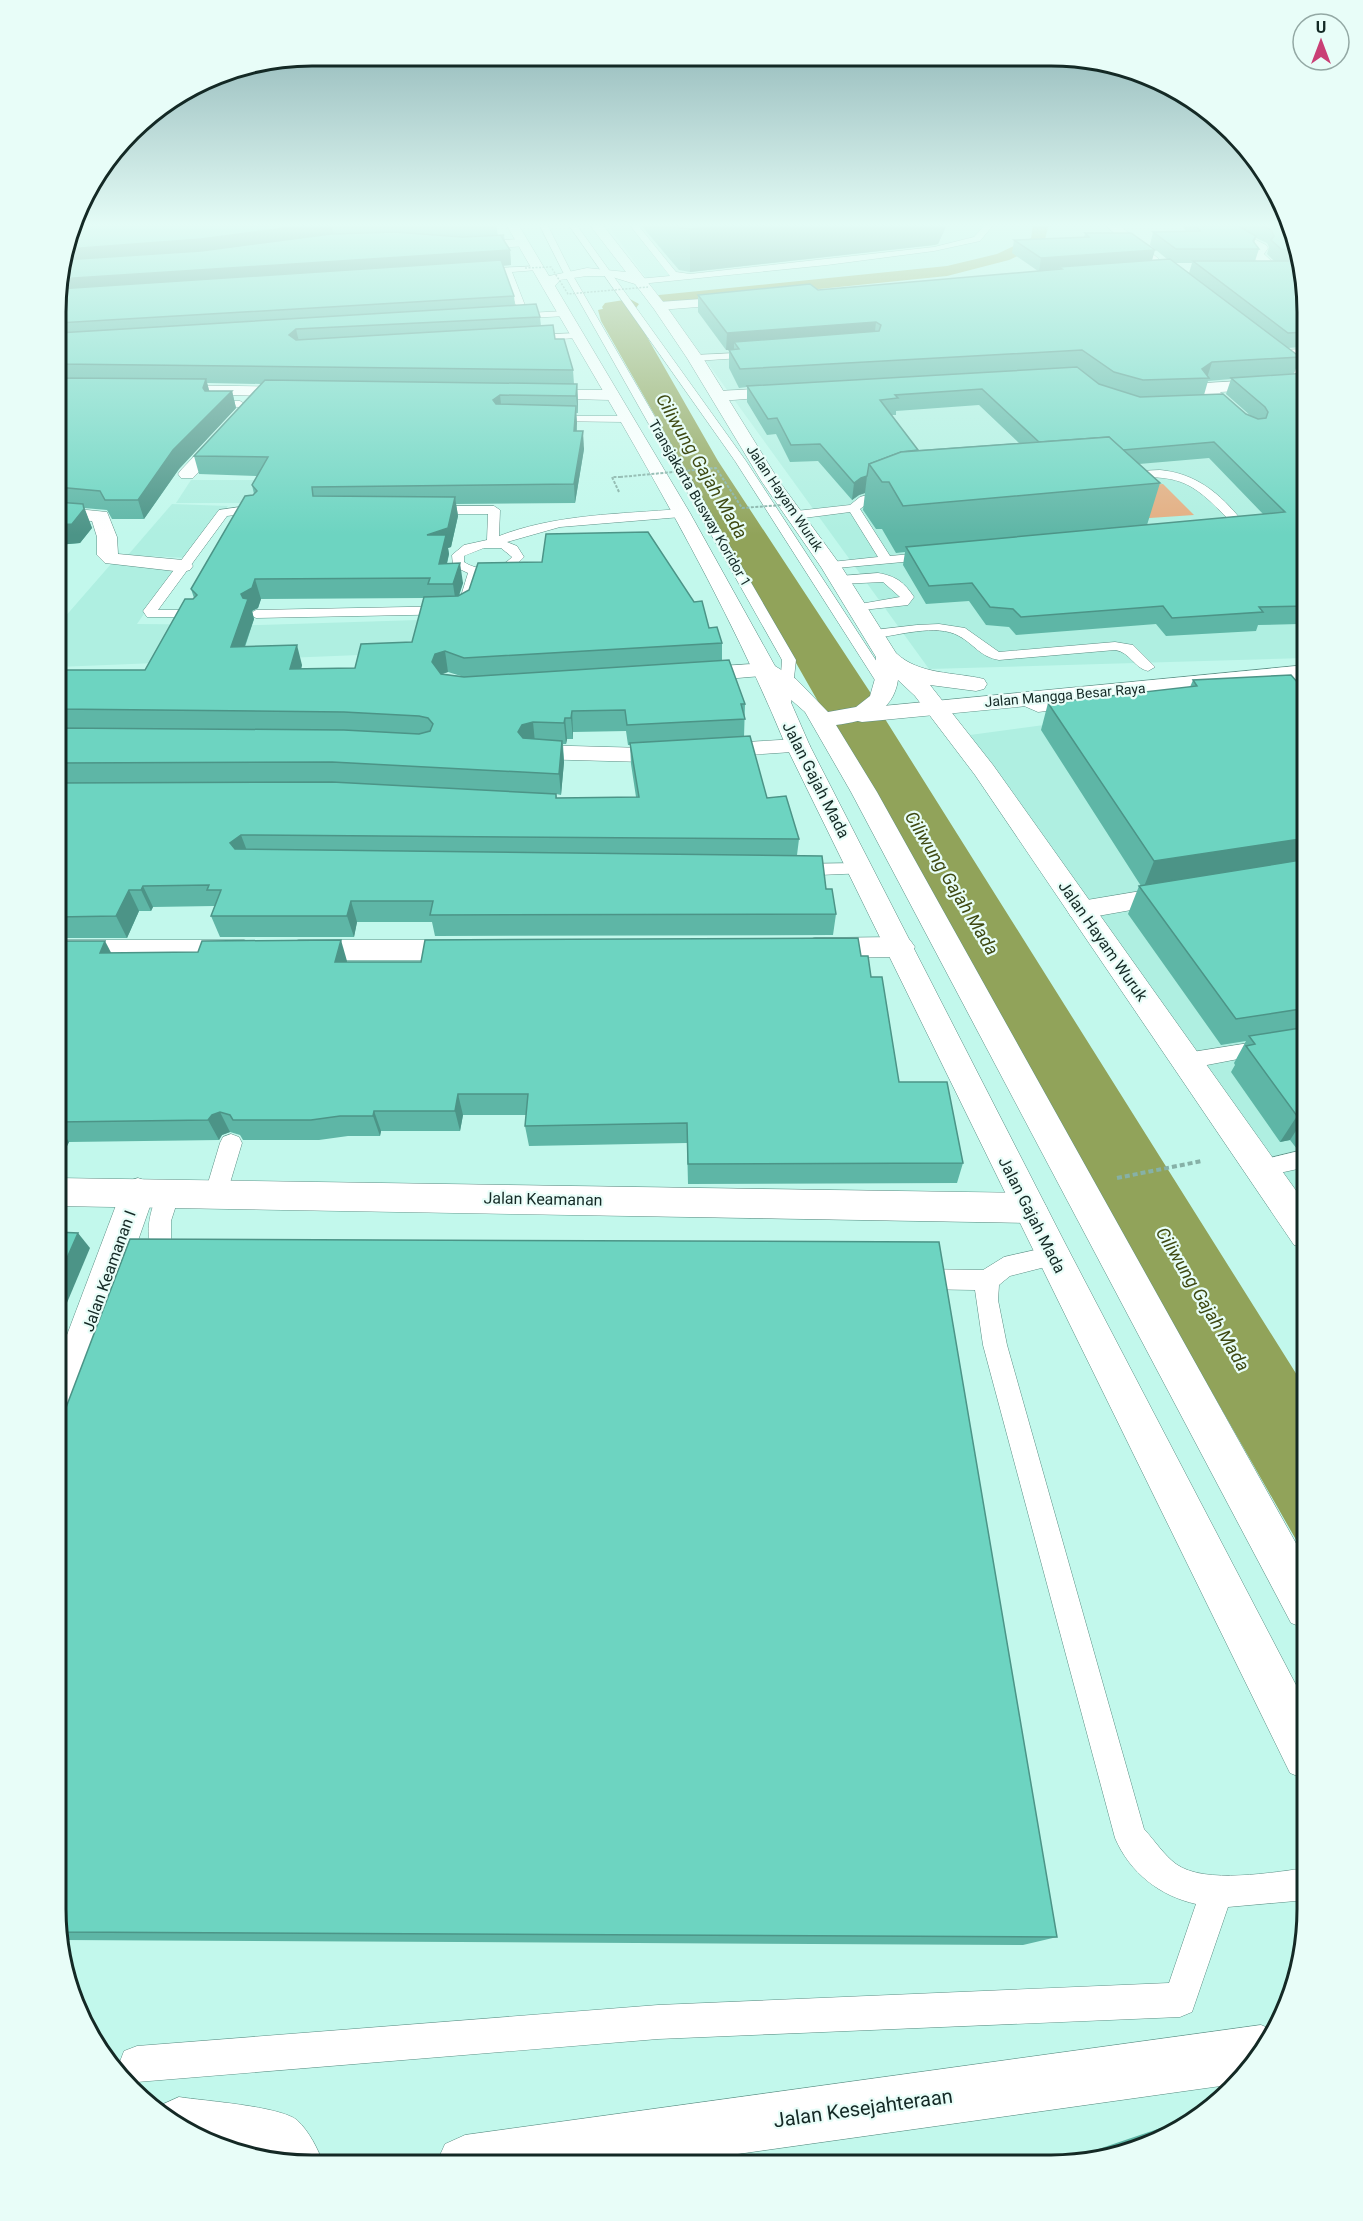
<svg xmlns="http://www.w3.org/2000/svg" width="1363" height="2221" font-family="Roboto,sans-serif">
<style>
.built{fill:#afefe1}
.green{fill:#e4ad80}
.water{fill:#91a35a}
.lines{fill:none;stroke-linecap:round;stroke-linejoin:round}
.canal{fill:#91a35a;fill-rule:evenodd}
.lane-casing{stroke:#5b8e84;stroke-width:1}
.street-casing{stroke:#5b8e84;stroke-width:1}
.secondary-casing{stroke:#5b8e84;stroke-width:1}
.primary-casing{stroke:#5b8e84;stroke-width:1}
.path-far1{stroke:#86b1a7;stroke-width:2;stroke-dasharray:3 1.5;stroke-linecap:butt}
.path{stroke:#86b1a7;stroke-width:4;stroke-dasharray:5 3;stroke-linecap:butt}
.lane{fill:#fff;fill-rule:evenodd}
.street{fill:#fff;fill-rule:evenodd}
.secondary{fill:#fff;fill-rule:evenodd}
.primary{fill:#fff;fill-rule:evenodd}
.path-bridge-far1{stroke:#86b1a7;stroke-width:1.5;stroke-dasharray:2 1.5;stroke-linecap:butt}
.path-bridge{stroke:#86b1a7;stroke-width:2;stroke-dasharray:3 1.5;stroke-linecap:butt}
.wall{fill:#5eb6a6;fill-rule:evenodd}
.shaded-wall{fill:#4c9487}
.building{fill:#6dd4c1;stroke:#4c9487;stroke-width:1.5}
.labels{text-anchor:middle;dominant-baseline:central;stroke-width:4.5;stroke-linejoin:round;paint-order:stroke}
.far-street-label{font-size:14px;fill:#142925;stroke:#e8fdf8}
.street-label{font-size:16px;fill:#142925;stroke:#e8fdf8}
.water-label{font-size:18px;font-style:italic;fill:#3e4912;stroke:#e8fdf8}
.near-street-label{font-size:20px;fill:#142925;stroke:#e8fdf8}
.rim{fill:none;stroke:#142925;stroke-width:3}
</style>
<rect width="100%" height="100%" fill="#c2f8ec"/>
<g class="built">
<path d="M607,224h498l202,154v280l-378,11z"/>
<path d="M191,480h282l-7,23h-290z"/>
<path d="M172,504l56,2 -41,52 -59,-3z"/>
<path d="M111,564l65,3 -39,57 123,1 190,-6 9,32 -402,16v-41z"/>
<path d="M1307,690v532l-226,-312 -111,-175z"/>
</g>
<path class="green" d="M1163,484l31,31 -59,4 -31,-31z"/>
<path class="water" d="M611,307l20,2 87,152 152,231 5,11 432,688v168l-706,-1238 -3,-11z"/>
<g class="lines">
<g class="canal">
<path d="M1033,224h16l-5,19 -35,17 -62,16 -288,29 -9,-5 9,-5 288,-29 50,-12 34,-16z"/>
<path d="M630,299l9,5 -3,4 -14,3 27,46 -10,6 -10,-6 -27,-50 3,-4z"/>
</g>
<defs>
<g id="lane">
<path d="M539,224h8l25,50 224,386 -5,44 -5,1 -7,-4 3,-41 -218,-386z"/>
<path d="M568,224h8l170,237 148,227 -2,3h-10l-147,-230z"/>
<path d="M629,224h8l39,48 14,2 244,-27 40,-10 12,-13h8l-14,17 -46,10 -107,14 -187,19 -3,-5 33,-3z"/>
<path d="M540,266l-3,4 -25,2 16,41 36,-2 3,1v4l-60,3v-4l12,-1 -15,-41 -27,2 -4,-3 4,-3z"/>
<path d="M581,333l2,2 -5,3 -53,3 -5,-3 5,-3z"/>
<path d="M759,352v4l-3,1 -61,4 -5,-3 5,-3z"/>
<path d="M217,394l5,3 -2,4h20l5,3 -5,3 -30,-1 2,-9z"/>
<path d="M548,416h78l5,3 -5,3 -82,-1 -1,-2z"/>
<path d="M1160,470c35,3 60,23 82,51l-11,9 -18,1v-6l16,-5c-40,-42 -51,-45 -109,-42l-6,-3 6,-3z"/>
<path d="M892,488l4,2v4l-28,9 -8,6 30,47 42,-4 4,1v6l-110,10 -1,-3 6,-4 47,-5 -28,-45 -54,7 -6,-4 6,-4 54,-6 10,-8z"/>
<path d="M254,505l6,4 -2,3 -31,4 -69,94h37l7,4 -2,3h-53l-4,-6 76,-101z"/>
<path d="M494,506l6,4 -1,26c57,-22 122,-22 182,-27l6,4 -6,4 -121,10 -53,15 10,4 7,11 -13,13 -31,6 -9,32 -10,6 -205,4 -7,-4 7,-4 202,-4 10,-33 -15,-7 -1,-11 12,-10 23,-5 1,-26h-58l-6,-4 6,-4zM484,548h17l11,9c-12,13 -33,15 -48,5v-6z"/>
<path d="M878,573c18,3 26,9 36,24l-6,8 -54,6v-6l46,-8 -17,-15 -43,2 -7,-4 7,-4z"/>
<path d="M917,625l22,-1 26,4 34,24 116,-10 18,3 22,22 -7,4c-14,-3 -18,-19 -33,-21l-116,10c-19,-3 -25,-16 -40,-24 -23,-13 -61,0 -85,2l-7,-4 7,-4z"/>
<path d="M1307,677v8l-38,4 -7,-4 7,-4z"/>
<path d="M1020,695l20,8 34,-3 7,4 -7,4 -36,4 -23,-10 -2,-3z"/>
<path d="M861,863l9,6 -3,4 -72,3 -9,-6 9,-6z"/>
<path d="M1268,1040l7,2 3,5 -3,5 -89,17 -7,-3 -3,-5 3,-5 7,-3z"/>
<path d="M231,1134l8,3 3,6 -15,50 -3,6 -8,3 -8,-3 -3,-6 15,-50 3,-6z"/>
<path d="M1307,1149v18l-46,10 -8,-3 -3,-6 3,-6z"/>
<path d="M169,1184l8,3 3,6 -9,28v17l18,22 -4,7 -8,3c-39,-14 -31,-54 -16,-83z"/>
<path d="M1053,1246l8,3 4,7 -4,7 -51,13 -11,9 -1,15 9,45 137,484c11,12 20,26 32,35 29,21 98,8 131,4v32l-79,7 -36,105 -12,5 -522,22 -521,43 -13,-5 -5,-13 5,-13 13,-5 521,-41 511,-22 27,-79c-36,-8 -66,-31 -81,-66l-132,-493 -8,-55 -59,-1 -8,-3 -4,-7 4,-7 8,-3 67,1 21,-13z"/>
</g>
<g id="street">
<path d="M1234,229l32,16 2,3 -4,6 13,12v6h-10l-16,-17 4,-6 -25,-13v-6z"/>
<path d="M523,239l4,1v6l-65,4 -6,-4 6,-4z"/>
<path d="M744,296l7,4 -2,3 -90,7 -7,-4 7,-4z"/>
<path d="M1307,349v10l-25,1 -8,-5 8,-5z"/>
<path d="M1307,377v10l-87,5 32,28 2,4 -8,5 -6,-1 -42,-40 8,-5z"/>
<path d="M164,385l135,2 8,5 -8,5 -141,-4 -2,-3z"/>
<path d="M792,387l6,2 2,3 -2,3 -78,6 -8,-5 8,-5z"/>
<path d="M533,390h78l8,5 -8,5 -84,-2 -2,-3 2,-3z"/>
<path d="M227,427l6,1 2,4 -2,4 -40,42h-12l-3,-4 3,-4 40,-42z"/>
<path d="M57,507l50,5 10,25 1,17 65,6 7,2 3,4 -3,4 -7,2 -78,-9 -8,-8v-18l-5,-16 -35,-2z"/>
<path d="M766,663l8,2 3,5 -3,5 -84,7 -8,-2 -3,-5 3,-5 8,-2z"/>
<path d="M798,739l9,2 3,5 -3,5 -162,11 -110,-3 -9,-2 -3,-5 3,-5 9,-2 110,3z"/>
<path d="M1177,885l10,3 4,6 -4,6 -106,19 -10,-2 -4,-7 4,-7 10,-2z"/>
<path d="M900,937l10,3 5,7 -5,7 -10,3 -86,1 -10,-3 -5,-7 5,-7 10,-3z"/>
<path d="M65,940h179l10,3 5,7 -5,7 -10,3h-179l-8,-2v-16z"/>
<path d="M299,940h170l10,3 5,7 -5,7 -10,3h-170l-10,-3 -5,-7 5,-7z"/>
<path d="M138,1178l12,4 5,10 -79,226 -6,14 -14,5v-73l65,-172 5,-10z"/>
<path d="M1261,2025l12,5 -18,35 -20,19 -568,80h-231l9,-20 20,-9z"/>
<path d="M179,2097c26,4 100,9 118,23 12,11 21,29 26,43h-44l-65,-17 -58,-34 3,-6z"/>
</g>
<g id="secondary">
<path d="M1104,224h14l43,37 -6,4 -5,-1z"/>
<path d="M1262,336l45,33v12l-6,-2 -44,-36 -2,-3z"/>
<path d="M1307,665v14l-445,43 -8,-2 -4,-5 4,-5 8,-2z"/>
<path d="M56,1178l973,15 12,5 6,10 -6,10 -12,5 -973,-17z"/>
</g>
<path id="primary" d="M506,224h12l31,52 38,-8 39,4 -37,-48h13l62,79 39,55 76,123 62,85 55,87c23,22 59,19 88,26l3,5 -3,5 -8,2 -46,-6 63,80 314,441v43l-13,-4 -319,-470 -60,-79 -17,-16c-5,33 -32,41 -62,45l41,67 430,771v66l-16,-6 -440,-831 -46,-80 -16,-14 21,48 256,499 241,461v74l-17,-7 -504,-1027c-75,-182 -183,-352 -280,-522zM587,276h22l26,8 19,25 33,49 75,124 59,85 55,90v18l-6,21 -14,11 -28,5 -32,-33 -21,-13 -85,-153 -135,-227 5,-6z"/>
</defs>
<use href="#lane" class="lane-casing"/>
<use href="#street" class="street-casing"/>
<use href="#secondary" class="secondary-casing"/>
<use href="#primary" class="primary-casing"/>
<path class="path-far1" d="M619,492l-7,-15h8"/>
<path class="path" d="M1117,1178l85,-17"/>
<use href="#lane" class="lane"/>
<use href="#street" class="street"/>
<use href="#secondary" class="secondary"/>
<use href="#primary" class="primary"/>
<path class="path-bridge-far1" d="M525,268l26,-1 17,27 80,-7"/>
<path class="path-bridge" d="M620,477l96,-9 26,40 54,-4"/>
</g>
<g class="wall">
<path d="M74,224h422l2,12 6,-1 1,7 5,8 1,15 -8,1 11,30 1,9 25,12 1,9 14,13 18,31 1,14h3l1,18v11h-2l1,18 7,18 -9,54 -119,1 2,12 -7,31 -3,1 1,6 -2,10 16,19 -4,13 250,32 13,15v17l23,44 -1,33 23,61 32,41 -2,16 29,34 10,25 -3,21 -398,1 -3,-14h-75l-3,15h-134l-9,-21 4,-8 -1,-2 -61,1 -2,4h-12l-12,27h-70v-266l88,-2 49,-72 -3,-9 63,-95 -2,-9 5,-9 -58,-2 -5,-18 67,-72 -54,-1 2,8h23l4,17 -57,61 -35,50h-32l-5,-9 -23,-2 8,20 -12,15 -23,2 1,-266zM424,598l-12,44 -57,26 -54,1 1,-4 -57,-18 9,-28 -2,-8 6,-3 3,-9zM448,672l13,4 -19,-2zM626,731l2,14h2l1,19 5,33 -79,1 -1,-4 5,1 3,-33 -1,-18h3l1,-5h6v-7z"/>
<path d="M640,224h307l-9,20 -4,1 -244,27 -11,-2z"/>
<path d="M1181,224h109l18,88 -1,55 -6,-5 5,-15 -19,1 13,9 -6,17 13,-1v248l-7,1 -1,2 -41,1 -2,6 -90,5 -10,-12 -140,11 -7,-8 -23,-2 -17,-24 -43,3 -23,-39 2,-13 -9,1 -14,-24h-6l-13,-19 2,-17 -6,2 -7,5 -34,-39 -28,1 -14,-28 -9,1 -20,-33v-15l-8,1 -10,-20v-18h-3l-28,-38v-17l120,-5 220,-19 -26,-18 2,-13 70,-3 1,-4 67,27 15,-1 -17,-14 3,-13 33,-1zM1256,238l11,5 2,4 -2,7 7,7h-19l4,-12 -5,-6zM1175,263h17l-3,10zM1231,379l-5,15 26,23 -48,-22 4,-14zM979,405l40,38 -101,7 -27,-35h5v-4zM1209,458l54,56 -116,11 13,-42 -21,-19z"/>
<path d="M1193,680l114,13v454l-10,2 -7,-9 -10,2 -49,-70 4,-7 -1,-2 12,-22 -25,4 -93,-131 11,-28h2l-100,-156 7,-27 142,-16z"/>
<path d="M57,941l54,12 236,8v1h74l440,-6 10,21 28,105 64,81 -6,20 -269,1 -1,-41 -158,3 -4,-20 1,-11h-63l-3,16h-79l-1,5h-32l-29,4h-76l-3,-5 -10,-3 -8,3 -3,5 -150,2 -2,4h-10z"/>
<path d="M56,1909l1001,28 -34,8 -961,-5z"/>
<path d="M1208,2112l-59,34 -73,15 -1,-4z"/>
</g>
<g class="shaded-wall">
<path d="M314,224h18l2,13 -129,17 -143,11 5,-16z"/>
<path d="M741,224h206l-9,20 -4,1 -244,27v-43z"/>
<path d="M510,250l1,15 -453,30v1v-17z"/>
<path d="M1155,250l-4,14 -89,5 -3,-2 -1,4 -19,1 2,-14z"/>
<path d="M876,322l-2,18 -140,2v8h-8l1,-17z"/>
<path d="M296,329l4,17 -11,-11z"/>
<path d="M1212,362l-5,16 -5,-9z"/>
<path d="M206,379l5,18 -8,-9z"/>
<path d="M577,384l1,18v11l-2,-17z"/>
<path d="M232,391l4,17 -57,61 -35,50 -6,-19 35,-50z"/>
<path d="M500,395l2,18 -9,-13z"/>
<path d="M576,406l1,17 -2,26 -1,-18z"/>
<path d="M583,431l1,18 -9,54 -1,-19z"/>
<path d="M867,476l-2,17 -6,2 -7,5 2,-17 7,-5z"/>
<path d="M455,497l3,19 -7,31 -3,1 1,6 -7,29 -15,-48z"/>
<path d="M83,504l9,24 -12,15 -23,2v-20z"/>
<path d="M460,563l3,20 -7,21 -3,-20z"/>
<path d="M255,579l6,20 -3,9 -6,3 2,8 -17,49 -6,-21 10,-53z"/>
<path d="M297,645l5,20 -6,24 -6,-20z"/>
<path d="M445,651l3,21 -9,3 -7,-13 3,-8z"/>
<path d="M572,711l1,21v7l-2,-21z"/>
<path d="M565,718l2,21 -1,5 -2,-21z"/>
<path d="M533,722l2,21 -14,10 -3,-21 4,-7z"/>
<path d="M562,741l2,21 -3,33 -2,-21z"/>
<path d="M241,835l8,21 -11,8 -8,-21z"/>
<path d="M1307,838v24l-164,27 11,-28z"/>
<path d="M143,886l10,21 -2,4 -10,-21z"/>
<path d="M129,890l10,21 -12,27 -11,-22z"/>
<path d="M351,901l6,21 -3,15 -7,-21z"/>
<path d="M341,940l6,21 -5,22 -7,-21z"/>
<path d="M105,941l11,21 -16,-9z"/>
<path d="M458,1094l5,21 -3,16 -5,-20z"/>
<path d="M374,1111l7,20 -1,5 -7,-20z"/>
<path d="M220,1112l10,20 -8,3 -3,5 -11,-20 4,-5z"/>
<path d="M1307,1114l-17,26 -10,2 17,-26z"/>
<path d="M57,1124l12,18 -2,4 -10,-16z"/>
<path d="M78,1233l12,15 -34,81v-46z"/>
</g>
<g class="building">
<path d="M74,224h240l-113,15 -134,10z"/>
<path d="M676,224h65l-51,5 -11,-1z"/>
<path d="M1195,224h40l21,12 -3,5 6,8h-83l-23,-17 47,-1z"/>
<path d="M1260,224h30l5,26 -14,-1 -10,-9 3,-4 -3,-6z"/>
<path d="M395,232l67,5 42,-2 -3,1 9,14 -452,29 5,-19 138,-9 130,-17z"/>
<path d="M1085,233h46l24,17 -114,8 -27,-18 75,-3z"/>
<path d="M1170,259l130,98 -88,5 -10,7 7,9 -66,2 -29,-8 -32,-22 -342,19 -11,-19 10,-1 -5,-7 145,-11 2,-6 -5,-3 -149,11 -29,-38 112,-11 8,6 244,-21 -3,-2z"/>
<path d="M501,260l13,36 -456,27v-34z"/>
<path d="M1193,261h104l11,51 -1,20 -19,1z"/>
<path d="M536,304l4,13 -244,12 -7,6 7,5 257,-15 2,14h9l9,31 -515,-6v-31z"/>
<path d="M1077,367l22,17 41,13 83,-3 23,20 12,5 8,-1 2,-6 -3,-5 -34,-29 76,-5v230l-2,1 2,2 -48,1 4,5 -91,6 -9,-12 -142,11 -8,-8 -23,-2 -18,-24 -43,3 -23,-39 379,-35 -71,-70 -91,8 -14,-13 -70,5 -57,-53 -87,6 3,3 -18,2 38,50 -17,2 -32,12 -2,12 -6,2 -7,5 -34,-39 -29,1 -14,-27 -9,1 -21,-33z"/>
<path d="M58,378l148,1 -3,9 2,3h27l-59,59 -35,50h-33l-5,-9 -43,-4z"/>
<path d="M265,380l312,4 -1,12 -76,-1 -7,5 3,4 80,2 -2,25h9l-9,53 -262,3 1,9 142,1 -7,31 -21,7h19l-7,29 21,-1 -7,21h-25l2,-6 -175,1 -3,9 -11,6 2,4 5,1 -17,48 66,-2 -7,24 65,-1 6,-24 51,-2 12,-45 34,-1 11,-6 9,-27 64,-1 4,-28 102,-2 46,70 8,-1 7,27 8,-1 5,16 -258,15 -19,-7 -10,3 -3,8 9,12 23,3 265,-17 16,44h-4l4,15 -118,6 -2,-15 -53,1 -1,7h-6l-1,5 -31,-1 -11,3 -4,7 5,6 39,3 -3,33 -227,-12 -275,1v-35l287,2 75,4 11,-3 3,-7 -5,-6 -9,-2 -75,-4 -287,-3v-37l2,-2h86l40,-71h8l4,-4 -6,-6 54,-93 8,-1 4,-4 -5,-6 16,-28 -74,-1z"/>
<path d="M1109,437l51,46 -257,23 -14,-24h-7l-13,-18 32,-12z"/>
<path d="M57,502l26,2 1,5 -12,15 -15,1z"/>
<path d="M1291,675l16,18v145l-153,23 -106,-158 149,-17 -4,-6z"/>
<path d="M750,736l17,62 19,-2 13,43 -558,-4 -11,8 5,6 587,7 4,33h6l4,25 -406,1 3,-14h-82l-4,15h-136l10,-26h-14l2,-5 -66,1 -2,4h-12l-13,26 -59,1v-134l275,-1 224,12v4l83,-1 -9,-54z"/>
<path d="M1307,859v149l-71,11 -97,-133z"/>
<path d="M858,938l3,18h7l3,21h11l17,105h48l16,81 -275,1 -1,-41 -162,3 3,-32h-70l-3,17h-81l-1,5h-33l-29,4h-78l-3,-5 -10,-3 -8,3 -4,5 -151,2v-181h48l-5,12 98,-1 4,-11 139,-1 -6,22h86l4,-22z"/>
<path d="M1307,1027v87l-10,2 -51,-70 9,-2 -6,-8z"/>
<path d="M56,1232l22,1 -22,50z"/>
<path d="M130,1239l809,3 118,695 -997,-5 -4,-23v-475z"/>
<path d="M1162,2139l-13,7 -21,4z"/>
</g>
<linearGradient id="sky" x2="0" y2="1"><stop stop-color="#85adaf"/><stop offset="0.42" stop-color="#e4fcf6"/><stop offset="1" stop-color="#e4fcf6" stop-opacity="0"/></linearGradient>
<rect width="1363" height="535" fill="url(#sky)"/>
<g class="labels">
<g class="far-street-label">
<text transform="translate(785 498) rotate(56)">Jalan Hayam Wuruk</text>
<text transform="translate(700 503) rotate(60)">Transjakarta Busway Koridor 1</text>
<text transform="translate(1065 695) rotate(-5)">Jalan Mangga Besar Raya</text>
</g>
<g class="street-label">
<text transform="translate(816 780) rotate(63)">Jalan Gajah Mada</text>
<text transform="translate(1103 941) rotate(55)">Jalan Hayam Wuruk</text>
<text transform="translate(543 1199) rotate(1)">Jalan Keamanan</text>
<text transform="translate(1032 1215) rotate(63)">Jalan Gajah Mada</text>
<text transform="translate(109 1271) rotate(-70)">Jalan Keamanan I</text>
</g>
<g class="water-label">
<text transform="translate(702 466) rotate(60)">Ciliwung Gajah Mada</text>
<text transform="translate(952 883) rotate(59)">Ciliwung Gajah Mada</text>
<text transform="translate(1203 1299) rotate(59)">Ciliwung Gajah Mada</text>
</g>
<g class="near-street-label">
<text transform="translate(863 2108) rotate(-8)">Jalan Kesejahteraan</text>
</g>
</g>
<path d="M0 0H1363V2221H0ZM312 66H1051A246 246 0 0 1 1297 312V1909A246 246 0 0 1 1051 2155H312A246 246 0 0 1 66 1909V312A246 246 0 0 1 312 66Z" fill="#e8fdf8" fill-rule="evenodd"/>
<path class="rim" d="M312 66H1051A246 246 0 0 1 1297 312V1909A246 246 0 0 1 1051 2155H312A246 246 0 0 1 66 1909V312A246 246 0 0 1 312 66Z"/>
<g transform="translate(1321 42)"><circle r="28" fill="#e8fdf8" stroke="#93a8a4" stroke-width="1.5"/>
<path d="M0-4.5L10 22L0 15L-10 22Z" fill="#c93f75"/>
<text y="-9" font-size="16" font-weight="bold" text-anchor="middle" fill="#142925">U</text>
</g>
</svg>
